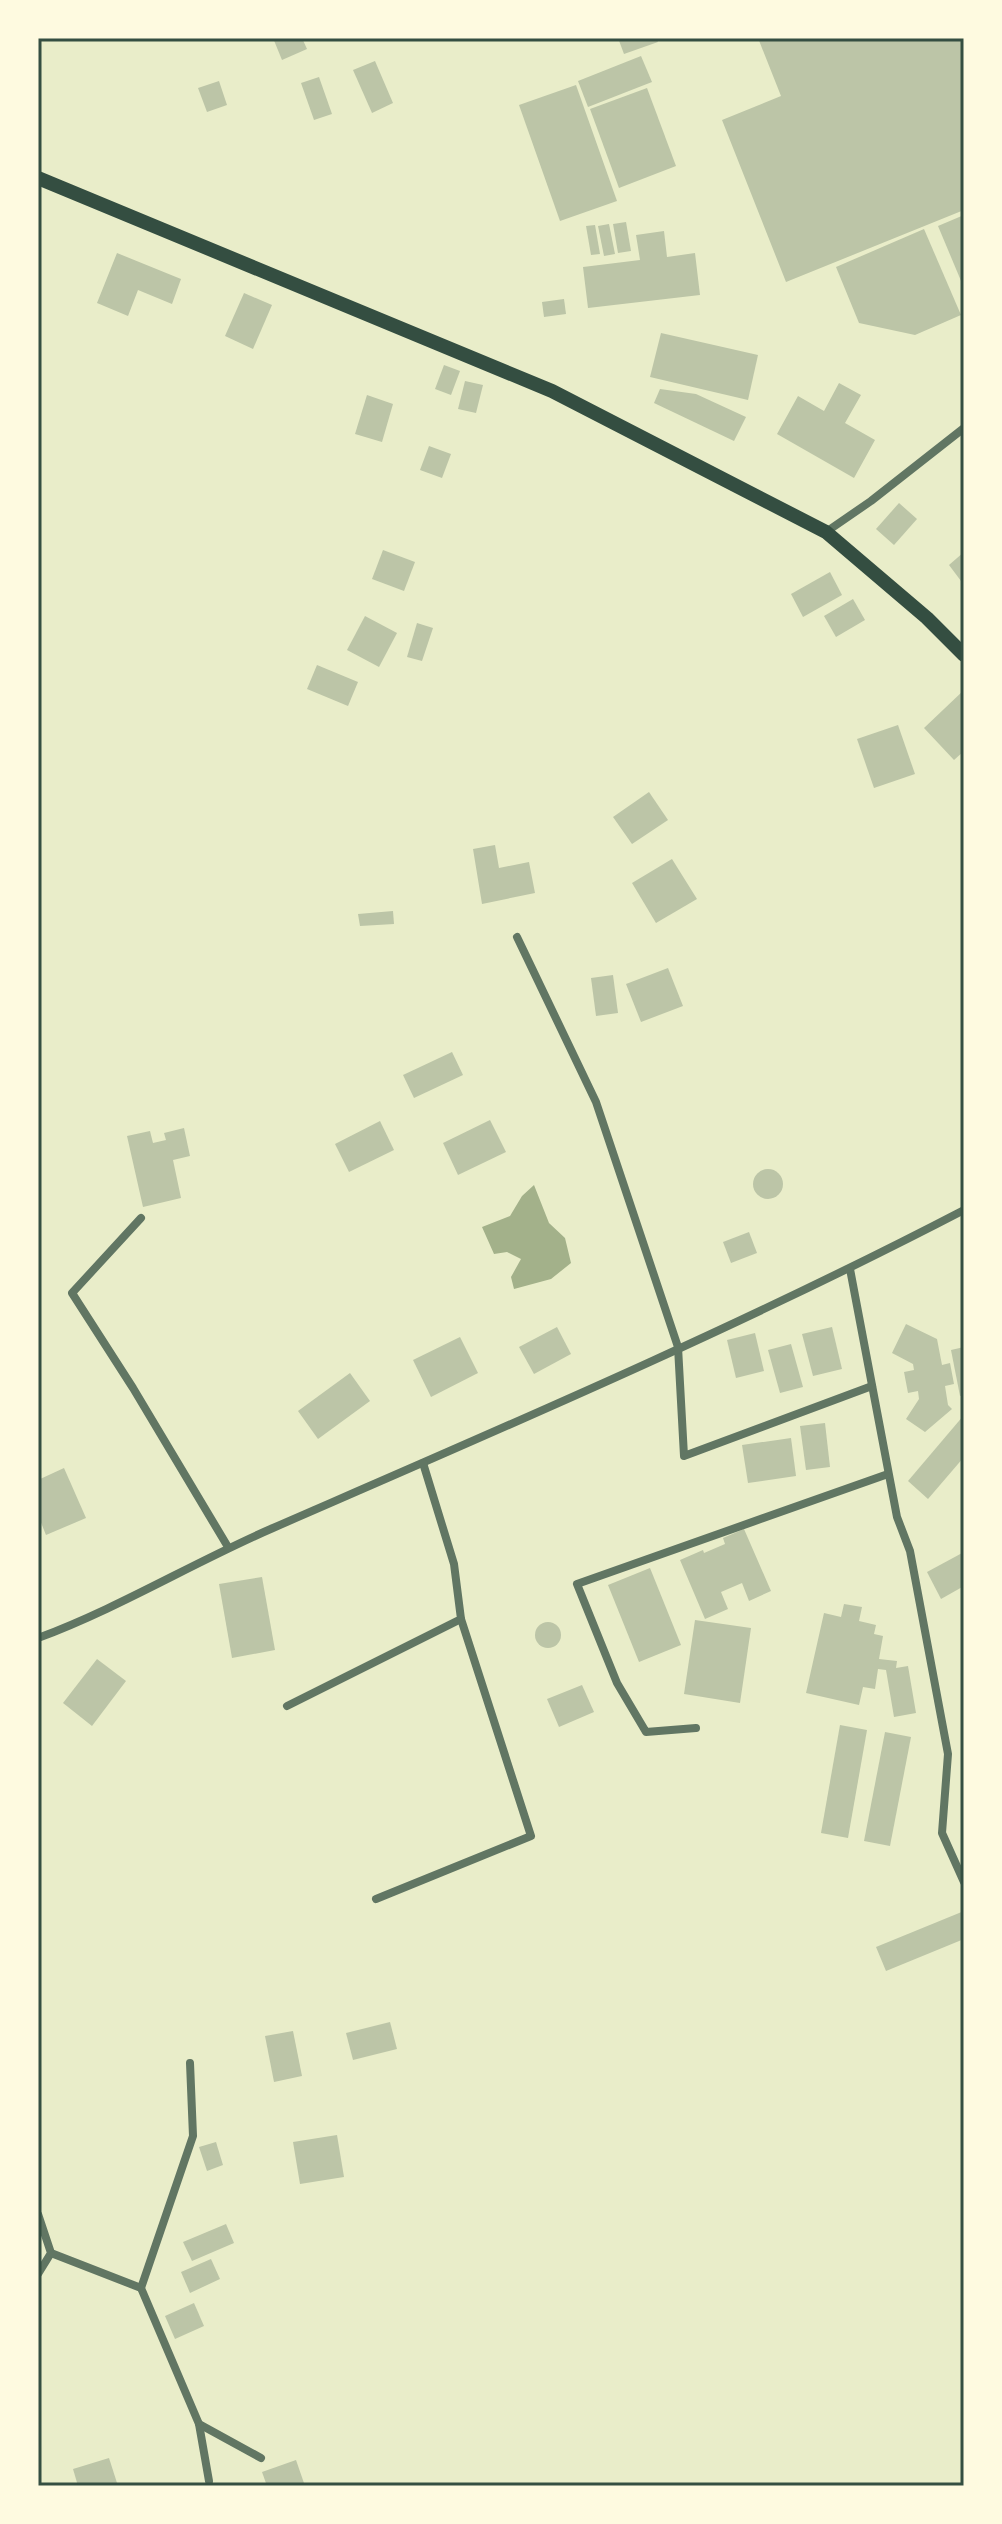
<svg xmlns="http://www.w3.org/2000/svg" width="1002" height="2524" font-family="Jost,sans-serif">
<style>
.water{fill:#a3b18a}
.building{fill:#bcc5a7}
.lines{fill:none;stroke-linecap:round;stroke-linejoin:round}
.minor{stroke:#617663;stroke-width:8}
.primary{stroke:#344e41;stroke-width:14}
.neatline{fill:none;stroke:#344e41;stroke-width:3}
</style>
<rect width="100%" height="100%" fill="#e9edc9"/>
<path class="water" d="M534,1185l15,38 16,15 6,25 -20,16 -37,10 -3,-12 10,-18 -14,-7 -13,2 -12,-27 28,-11 12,-20z"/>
<g class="building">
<path d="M273,38h29l5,11 -25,11z"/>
<path d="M618,38h38l2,4 -34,12z"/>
<path d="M758,38h206v172l-178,72 -64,-162 59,-24z"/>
<path d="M641,56l11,26 -64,25 -10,-26z"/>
<path d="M375,61l18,42 -21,10 -19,-43z"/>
<path d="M319,77l13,37 -18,6 -13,-37z"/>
<path d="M219,81l8,24 -20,7 -9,-24z"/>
<path d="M576,85l41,116 -57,20 -41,-116z"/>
<path d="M647,88l29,78 -57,22 -29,-79z"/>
<path d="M964,215v73l-26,-62z"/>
<path d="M626,222l5,29 -13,2 -5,-29z"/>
<path d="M609,224l6,30 -11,2 -6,-30z"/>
<path d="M595,225l5,29 -9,1 -5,-29z"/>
<path d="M924,229l37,86 -46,20 -56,-12 -23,-56z"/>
<path d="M664,231l3,26 28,-4 5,42 -112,13 -5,-41 57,-7 -4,-25z"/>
<path d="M117,253l64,26 -9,25 -34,-14 -10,26 -31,-13z"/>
<path d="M244,293l28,12 -19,44 -28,-13z"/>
<path d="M564,299l2,15 -22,3 -2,-15z"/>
<path d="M661,333l97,22 -10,45 -98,-23z"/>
<path d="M444,365l16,6 -9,24 -16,-6z"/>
<path d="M465,381l18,4 -7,28 -18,-4z"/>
<path d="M839,383l22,12 -16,28 30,17 -21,38 -77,-44 21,-38 26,15z"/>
<path d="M660,389l36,5 50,23 -12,24 -80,-38z"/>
<path d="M367,395l26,9 -11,38 -27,-8z"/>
<path d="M429,446l22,8 -9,24 -22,-8z"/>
<path d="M899,503l18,16 -23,26 -18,-16z"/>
<path d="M383,550l32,12 -11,29 -32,-12z"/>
<path d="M964,552v26l-3,3 -12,-16z"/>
<path d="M830,572l12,23 -39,22 -12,-23z"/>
<path d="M853,599l12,21 -29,17 -12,-21z"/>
<path d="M365,616l32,17 -18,34 -32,-17z"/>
<path d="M417,623l16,5 -11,33 -15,-4z"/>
<path d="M317,665l41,17 -10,24 -41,-17z"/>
<path d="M964,690v61l-10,9 -30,-32z"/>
<path d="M898,725l17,49 -41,14 -17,-49z"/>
<path d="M649,792l19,28 -36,24 -19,-27z"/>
<path d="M495,845l4,23 30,-6 6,31 -53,11 -9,-55z"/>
<path d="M672,859l25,40 -41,24 -24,-40z"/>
<path d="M393,911l1,13 -34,2 -2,-12z"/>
<path d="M668,968l15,38 -42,16 -15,-38z"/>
<path d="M613,975l5,38 -22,3 -5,-38z"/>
<path d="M452,1052l11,23 -49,23 -11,-23z"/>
<path d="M490,1120l16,32 -48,23 -15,-32z"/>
<path d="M380,1121l14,29 -45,22 -14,-28z"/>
<path d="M184,1128l6,28 -17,4 8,38 -38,9 -16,-71 23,-5 3,12 13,-3 -2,-7z"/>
<circle cx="768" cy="1184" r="15"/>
<path d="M749,1232l8,21 -26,10 -8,-21z"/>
<path d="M906,1324l31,15 5,26 8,-2 4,21 -9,2 3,19 4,4 -27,23 -19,-13 13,-20 -1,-8 -10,2 -4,-21 10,-2 -1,-6 -21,-11z"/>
<path d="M557,1327l14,27 -37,20 -15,-27z"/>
<path d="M832,1327l10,42 -29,7 -11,-42z"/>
<path d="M755,1333l9,38 -28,7 -9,-38z"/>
<path d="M460,1337l18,36 -47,24 -18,-37z"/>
<path d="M791,1344l12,43 -23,6 -12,-43z"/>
<path d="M964,1347v48l-4,1 -9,-46z"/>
<path d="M350,1373l20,28 -52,38 -20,-28z"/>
<path d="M964,1415v42l-36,42 -20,-18z"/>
<path d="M825,1423l5,44 -24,3 -6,-44z"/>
<path d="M791,1438l5,38 -48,7 -6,-38z"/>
<path d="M64,1468l22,50 -40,17 -8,-20v-35z"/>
<path d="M744,1529l27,62 -22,10 -7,-18 -21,9 7,17 -23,10 -25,-59 23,-10 1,3 21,-9 -2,-6z"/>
<path d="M964,1552v34l-23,13 -14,-27z"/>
<path d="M650,1568l31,77 -42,17 -31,-77z"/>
<path d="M262,1577l13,73 -43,8 -13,-74z"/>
<path d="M844,1604l18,3 -3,14 17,4 -2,9 9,2 -4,23 18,2 -1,7 12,-2 8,47 -22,4 -8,-47 -8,-1 -3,20 -12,-2 -4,18 -53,-12 18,-80 17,4z"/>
<path d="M695,1620l56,8 -11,75 -56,-9z"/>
<circle cx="548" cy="1635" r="13"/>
<path d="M97,1659l29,22 -34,45 -29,-23z"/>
<path d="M582,1685l12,27 -35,15 -12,-28z"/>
<path d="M840,1725l27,5 -19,108 -27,-5z"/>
<path d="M885,1732l26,5 -21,109 -26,-5z"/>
<path d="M964,1911v28l-78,32 -10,-24z"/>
<path d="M390,2022l7,27 -44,11 -7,-27z"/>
<path d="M293,2031l9,45 -28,6 -9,-46z"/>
<path d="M337,2135l7,42 -44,7 -7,-42z"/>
<path d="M216,2142l7,23 -16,6 -8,-24z"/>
<path d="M226,2224l8,19 -42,18 -9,-19z"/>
<path d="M211,2259l9,20 -30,14 -9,-21z"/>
<path d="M194,2303l10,23 -29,13 -10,-23z"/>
<path d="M109,2458l9,28h-40l-5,-17z"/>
<path d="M296,2460l9,26h-38l-5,-14z"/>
</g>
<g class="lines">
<g class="minor">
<path d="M826,532l45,-31 93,-73"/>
<path d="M517,937l79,165 82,245 6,109 188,-70"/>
<path d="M141,1218l-69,75 61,95 95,159"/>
<path d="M850,1269l47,248 13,34 38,203 -6,79 22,49"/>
<path d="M38,1638c81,-30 156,-76 235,-110 232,-101 466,-201 691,-318"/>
<path d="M287,1706l174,-87 -7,-55 -31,-101"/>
<path d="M696,1728l-50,4 -29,-49 -40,-99 311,-110"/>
<path d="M376,1899l155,-63 -70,-217"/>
<path d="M190,2063l3,73 -52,152 58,136 62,34"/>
<path d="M38,2214l13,39 -13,21"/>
<path d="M51,2253l90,35"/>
<path d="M199,2424l10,57"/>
</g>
<path class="primary" d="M38,178l514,213 274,141 101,86 37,37"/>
</g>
<rect width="1002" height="2524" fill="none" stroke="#fefae0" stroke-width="80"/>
<rect x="40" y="40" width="922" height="2444" class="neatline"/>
</svg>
